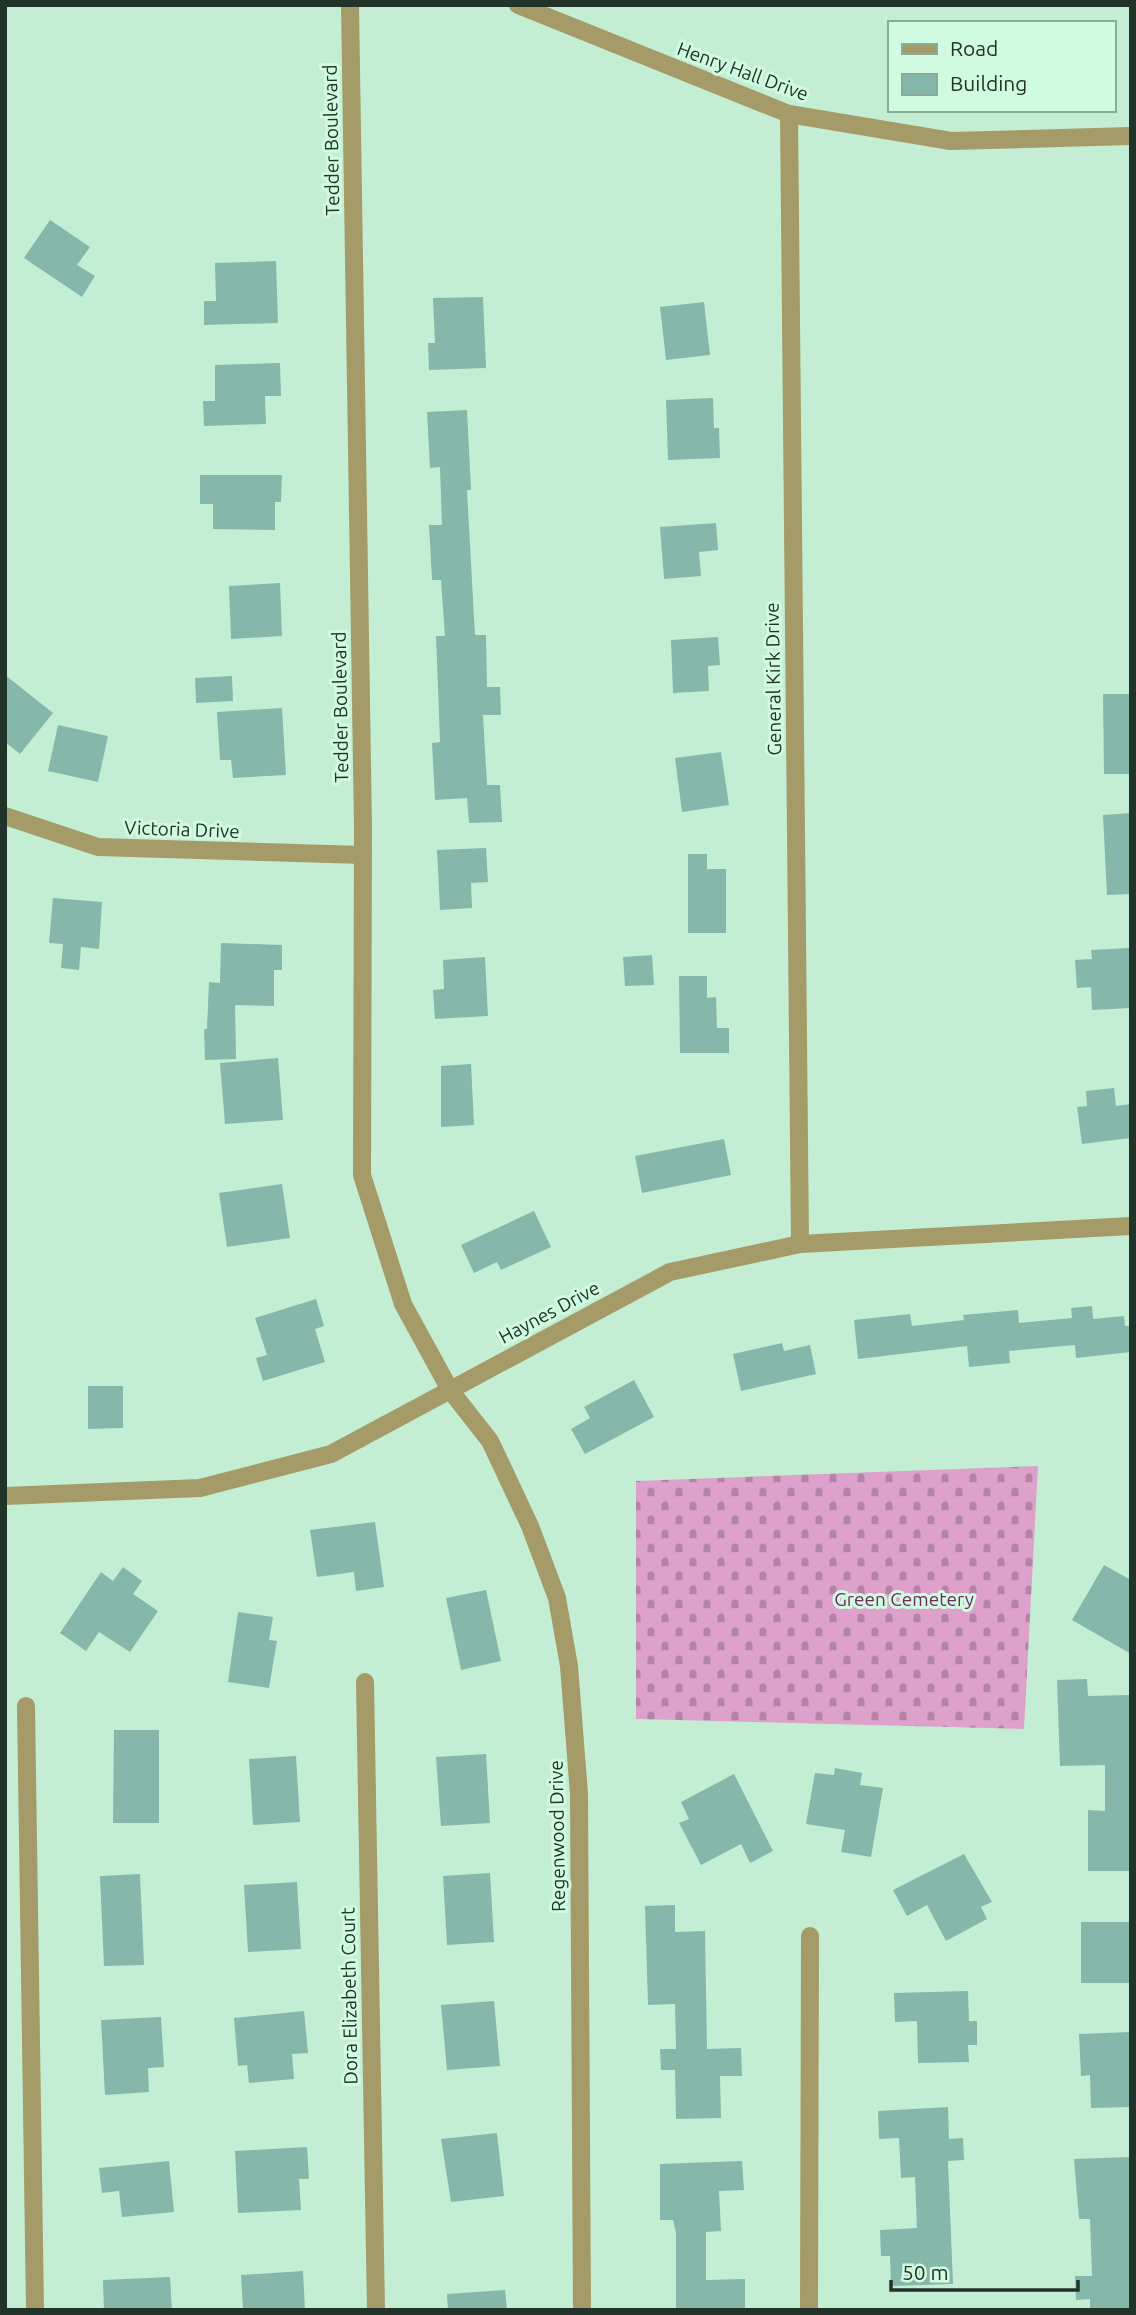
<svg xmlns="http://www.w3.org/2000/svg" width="1136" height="2315" font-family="Ubuntu,sans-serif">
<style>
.cemetery{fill:url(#cemetery-stones)}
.building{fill:#85b8ab}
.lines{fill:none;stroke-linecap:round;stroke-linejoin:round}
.minor{stroke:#a59b69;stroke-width:18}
.tertiary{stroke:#a59b69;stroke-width:18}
.labels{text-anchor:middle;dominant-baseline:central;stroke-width:6;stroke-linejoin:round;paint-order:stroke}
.street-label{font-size:19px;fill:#223329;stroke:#d0fbe0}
.park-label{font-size:19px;fill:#712960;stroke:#d0fbe0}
</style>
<defs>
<pattern id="cemetery-stones" width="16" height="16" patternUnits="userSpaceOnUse" patternTransform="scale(1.75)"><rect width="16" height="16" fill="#dda1cb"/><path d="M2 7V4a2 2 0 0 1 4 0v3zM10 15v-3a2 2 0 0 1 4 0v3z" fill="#b384a5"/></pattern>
</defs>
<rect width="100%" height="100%" fill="#c3eed3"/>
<path class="cemetery" d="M1038,1466l-14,263 -388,-10v-238z"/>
<g class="building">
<path d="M50,220l40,27 -13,18 18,11 -13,21 -58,-39z"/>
<path d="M276,261l2,62 -74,2v-24h12l-1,-38z"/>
<path d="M483,297l3,71 -57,2 -1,-27h7l-2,-45z"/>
<path d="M704,302l6,53 -44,5 -6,-53z"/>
<path d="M280,363l1,33h-16l1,28 -62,2 -1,-25h12v-36z"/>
<path d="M713,398l1,30h5l1,30 -52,2 -2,-60z"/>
<path d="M467,410l4,80h-4l8,145h11l1,52h13l1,28h-18l4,70h13l2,37 -33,1 -2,-25 -32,2 -3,-57 8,-1 -4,-106h9l-4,-56h-9l-3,-55h13l-2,-58 -10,1 -3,-56z"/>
<path d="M200,475h82l-1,27h-6v28l-62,-1v-25h-13z"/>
<path d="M716,523l2,27 -19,2 2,24 -37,3 -4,-52z"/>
<path d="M280,583l2,53 -51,3 -2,-53z"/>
<path d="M718,637l2,28 -12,1 1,25 -36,2 -2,-53z"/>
<path d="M5,675l48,38 -33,41 -15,-12z"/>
<path d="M232,676l1,25 -37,2 -1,-25z"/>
<path d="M1103,694h28v80h-27z"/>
<path d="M282,708l4,67 -53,3 -2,-18h-11l-3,-48z"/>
<path d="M58,725l50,11 -10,46 -50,-11z"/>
<path d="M721,752l8,53 -47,7 -7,-54z"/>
<path d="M1131,813v81l-24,1 -4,-80z"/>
<path d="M486,848l2,34 -17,1 1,25 -32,2 -3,-60z"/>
<path d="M688,854h19v15h19v64h-38z"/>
<path d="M53,898l49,4 -3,47 -18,-2 -2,23 -18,-2 2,-24 -14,-1z"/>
<path d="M221,943l61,2v25h-8v36l-39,-1 1,54 -31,1 -1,-31h3l2,-47 11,1z"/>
<path d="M1129,948l2,60 -39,2 -1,-23 -14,1 -2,-28 17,-1 -1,-9z"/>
<path d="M652,955l2,30 -29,1 -2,-29z"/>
<path d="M485,957l3,59 -53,3 -2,-29 11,-1 -1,-29z"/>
<path d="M679,976h28v22l9,-1 1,31h12v25h-49z"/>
<path d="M278,1058l5,62 -58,4 -5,-61z"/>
<path d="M471,1064l3,61 -33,2v-61z"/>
<path d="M1114,1088l2,18 15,-2v34l-49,6 -5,-37 10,-1 -1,-15z"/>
<path d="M724,1139l7,36 -89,18 -7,-37z"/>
<path d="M282,1184l8,54 -63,9 -8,-54z"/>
<path d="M534,1211l17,36 -50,23 -4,-8 -23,11 -13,-28z"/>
<path d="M316,1299l8,27 -9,3 10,33 -62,19 -7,-23 11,-3 -12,-37z"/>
<path d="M1092,1306l1,13 31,-3 1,10h6v26l-55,6 -1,-13 -66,6 1,12 -41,4 -2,-21 -109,13 -4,-39 56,-6 2,12 52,-6 -1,-5 55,-5 1,13 53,-5 -1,-10z"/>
<path d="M782,1343l2,8 26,-6 6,29 -75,17 -8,-37z"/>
<path d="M634,1380l20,37 -69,37 -14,-25 19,-11 -6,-11z"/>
<path d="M88,1386h35v42l-35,1z"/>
<path d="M375,1522l9,65 -28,4 -2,-19 -37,5 -7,-47z"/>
<path d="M1104,1565l27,15v74l-59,-34z"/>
<path d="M123,1567l19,14 -9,13 25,17 -28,41 -31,-20 -13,19 -26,-18 41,-61 12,9z"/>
<path d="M486,1590l15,71 -40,9 -15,-72z"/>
<path d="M238,1612l35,5 -4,23 8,1 -8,47 -41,-6z"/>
<path d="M1087,1679l1,17 43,-1v176h-43v-61l17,1v-46l-45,1 -3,-86z"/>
<path d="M114,1730h45v93h-46z"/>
<path d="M486,1754l4,69 -49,3 -5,-69z"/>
<path d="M296,1756l4,66 -47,3 -4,-66z"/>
<path d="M835,1768l27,5 -2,12 23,3 -12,69 -30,-5 4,-22 -39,-6 9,-51 19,2z"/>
<path d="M734,1774l39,77 -23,12 -9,-19 -40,21 -22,-42 10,-4 -8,-17z"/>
<path d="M964,1854l28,48 -11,5 6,12 -41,22 -19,-36 -20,11 -14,-26z"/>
<path d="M490,1873l4,69 -47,3 -4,-69z"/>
<path d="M140,1874l4,91 -40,1 -4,-90z"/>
<path d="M297,1882l4,67 -53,3 -4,-67z"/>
<path d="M675,1905v27l30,-1 2,118 34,-1 1,28h-22l1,42 -45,1 -1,-49h-14l-1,-21h16l-1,-45 -27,1 -3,-99z"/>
<rect x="1081" y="1922" width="50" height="61"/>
<path d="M968,1991l1,30h8v24h-9l1,17 -51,1 -1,-42 -22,1 -1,-29z"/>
<path d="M494,2001l6,65 -53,4 -6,-65z"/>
<path d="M304,2011l4,42 -16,1 2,25 -45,4 -2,-18 -9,1 -4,-48z"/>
<path d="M161,2017l3,50 -16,1 1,24 -44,3 -4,-75z"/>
<path d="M1131,2032v75l-40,1 -1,-33 -9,1 -2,-42z"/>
<path d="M948,2107l1,32 14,-1 1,22 -16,1 5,123 -62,2 -1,-30h-9l-1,-26 37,-2 -2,-51 -14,1 -2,-40 -20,1 -1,-28z"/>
<path d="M497,2133l7,63 -53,6 -10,-63z"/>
<path d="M307,2147l2,32h-10l2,31 -63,3 -3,-62z"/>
<path d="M1131,2157v153h-41v-11l-14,1 -1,-24h17l-2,-57h-11l-5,-60z"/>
<path d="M169,2161l5,51 -52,5 -3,-26 -17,2 -3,-25z"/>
<path d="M742,2161l2,29 -25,1 2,40 -15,1v48l39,-1v31h-69v-77l-3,-13h-13v-56z"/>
<path d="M303,2271l2,39 -62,-2 -2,-33z"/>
<path d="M170,2277l2,33h-68l-1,-30z"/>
<path d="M505,2290l2,20h-59l-1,-16z"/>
</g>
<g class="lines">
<g class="minor">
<path d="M350,5l13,823 -1,347 41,129 47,86 40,51 40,85 27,72 12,68 10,128 3,516"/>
<path d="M518,5l271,109 162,27 180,-5"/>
<path d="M789,114l11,1130"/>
<path d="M5,816l93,31 265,8"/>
<path d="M365,1682l11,628"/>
<path d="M26,1706l9,604"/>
<path d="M809,2310l1,-374"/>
</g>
<path class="tertiary" d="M5,1496l195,-8 131,-34 339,-182 130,-28 331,-18"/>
</g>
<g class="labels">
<g class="street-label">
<text transform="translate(743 71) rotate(20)">Henry Hall Drive</text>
<text transform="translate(331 140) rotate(-91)">Tedder Boulevard</text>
<text transform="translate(773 679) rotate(-91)">General Kirk Drive</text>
<text transform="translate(340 707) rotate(-91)">Tedder Boulevard</text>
<text transform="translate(182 829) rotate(2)">Victoria Drive</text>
<text transform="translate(549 1312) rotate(-28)">Haynes Drive</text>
<text transform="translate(557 1836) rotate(-91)">Regenwood Drive</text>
<text transform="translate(349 1996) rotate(-91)">Dora Elizabeth Court</text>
</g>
<g class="park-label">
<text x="904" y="1599">Green Cemetery</text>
</g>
</g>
<rect width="1136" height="2315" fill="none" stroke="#223329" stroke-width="14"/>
<rect x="888" y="21" width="228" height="91" fill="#d0fbe0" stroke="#8aab97" stroke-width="2"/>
<rect x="902" y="44" width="35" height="10" fill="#a59b69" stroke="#8aab97" stroke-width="2"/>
<text x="950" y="56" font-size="21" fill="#223329">Road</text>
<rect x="902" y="74" width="35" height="21" fill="#85b8ab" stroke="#8aab97" stroke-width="2"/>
<text x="950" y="91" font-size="21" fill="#223329">Building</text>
<path d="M891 2280v10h187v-10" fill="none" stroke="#223329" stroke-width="3.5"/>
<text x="902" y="2280" font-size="21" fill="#223329" stroke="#d0fbe0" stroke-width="5" paint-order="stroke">50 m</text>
</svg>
